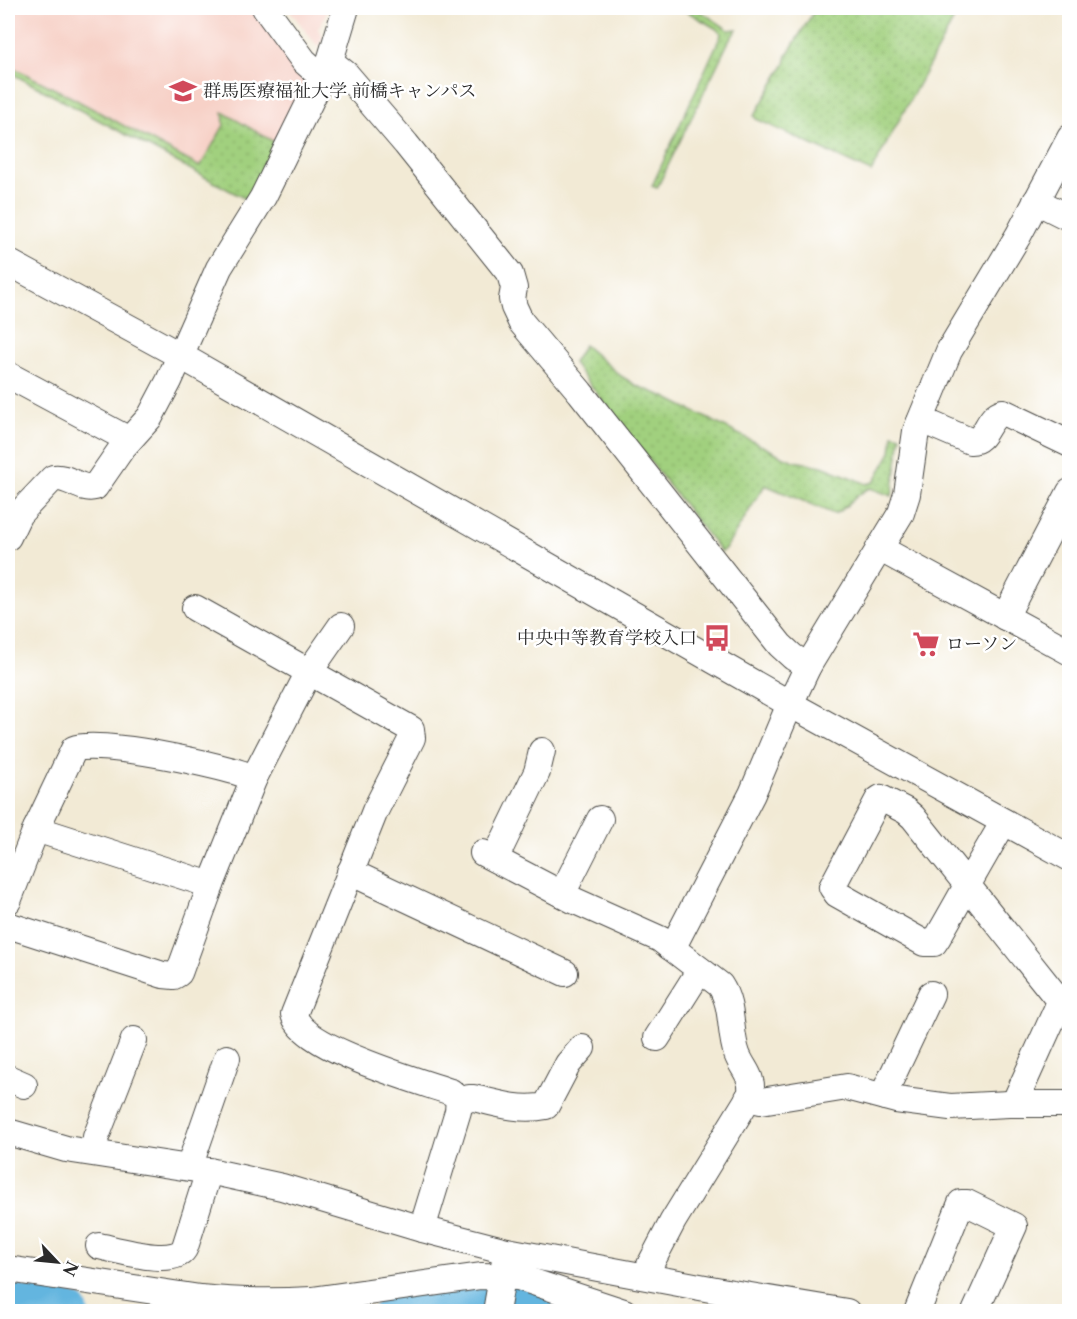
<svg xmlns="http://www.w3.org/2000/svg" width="1077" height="1319" font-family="'Libre Caslon Text','Noto Serif JP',serif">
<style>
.built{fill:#f7d1c7}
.grass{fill:url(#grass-dots);stroke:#667e54;stroke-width:1.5}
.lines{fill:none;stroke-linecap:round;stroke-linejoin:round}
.river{stroke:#64b5df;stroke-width:39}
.minor-casing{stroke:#494844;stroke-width:28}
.minor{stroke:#fff;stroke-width:26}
.labels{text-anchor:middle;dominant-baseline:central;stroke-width:5;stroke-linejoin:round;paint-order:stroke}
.poi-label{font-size:18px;fill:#2b2b2b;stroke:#fff;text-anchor:start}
</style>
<defs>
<pattern id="grass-dots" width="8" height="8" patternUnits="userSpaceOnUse" patternTransform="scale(1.5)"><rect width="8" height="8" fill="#a1d07e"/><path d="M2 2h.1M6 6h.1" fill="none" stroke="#8bb36d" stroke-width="1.8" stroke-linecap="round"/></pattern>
</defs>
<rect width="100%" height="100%" fill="#fff"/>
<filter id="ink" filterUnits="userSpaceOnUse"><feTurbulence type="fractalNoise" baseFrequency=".0167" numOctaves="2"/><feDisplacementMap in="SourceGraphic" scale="12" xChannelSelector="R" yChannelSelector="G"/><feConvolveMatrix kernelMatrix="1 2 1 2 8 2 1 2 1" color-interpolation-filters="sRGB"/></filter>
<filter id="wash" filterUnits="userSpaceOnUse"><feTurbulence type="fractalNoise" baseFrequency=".008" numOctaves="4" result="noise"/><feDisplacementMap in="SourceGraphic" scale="24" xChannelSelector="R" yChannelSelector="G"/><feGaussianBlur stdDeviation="1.35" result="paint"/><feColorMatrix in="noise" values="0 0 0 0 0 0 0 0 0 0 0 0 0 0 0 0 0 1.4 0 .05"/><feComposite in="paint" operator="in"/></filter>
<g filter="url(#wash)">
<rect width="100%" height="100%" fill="#f2ead5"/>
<g class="built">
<path d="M8,8h245l55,70 -25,63 -9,1 -50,-17 -23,42 -130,-70 -63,-32z"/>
<path d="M288,8h41l-11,21 5,7 -5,11z"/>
</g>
<g class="grass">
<path d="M681,8h15l33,22 8,-1 -8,12 -72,147 -5,-2 69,-151 -1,-4z"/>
<path d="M816,8h144l-89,164 -115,-53 -2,-3 31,-52 2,-9z"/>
<path d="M8,65l63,32 129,70 24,-42 -1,-13 51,30 9,-1 -32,61 -242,-130z"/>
<path d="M584,345l37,31 16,10 26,10 119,60 12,5 28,5 45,18 7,-2 17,-30 2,-18 8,2 -9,60 -22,-8c-14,5 -22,20 -36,26l-69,-29 -39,63 -5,4 -148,-189z"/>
</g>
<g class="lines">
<g class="river">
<path d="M8,1303l61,9"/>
<path d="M393,1312c53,-7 101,-16 154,0"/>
</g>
</g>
</g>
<g filter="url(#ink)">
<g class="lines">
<defs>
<g id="minor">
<path d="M265,8l39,53 18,16"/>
<path d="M330,61l16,13 60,70 104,130 4,14 -2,11 2,8 7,15 59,70 200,253 13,12 15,9"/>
<path d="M1036,201l34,17"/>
<path d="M8,262l173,94 609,348 280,154"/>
<path d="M8,375l112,60 8,6"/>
<path d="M920,422l13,3 37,16c17,1 16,-25 33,-29l67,32"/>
<path d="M8,537l11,-23 34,-36c15,-3 27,13 42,9l27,-39 28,-31 19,-36 50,-113 44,-71 67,-136 16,-53"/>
<path d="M879,548l191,104"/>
<path d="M195,608l216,121 1,9 -37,73 -81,203c7,34 125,67 157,78l8,7 -1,12 -36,118"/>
<path d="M1005,617l65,-125"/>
<path d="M1004,822c-23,38 -44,77 -66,115l-4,6h-10l-87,-49 -5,-7 46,-87 3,-2 25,13 7,6 157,197"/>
<path d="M36,829l175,56"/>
<path d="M483,853l90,47 87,39 60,46c14,21 9,47 17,69 6,16 16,21 14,40l-78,127 -23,44 -4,11"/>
<path d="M495,859l42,-87 5,-21"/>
<path d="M350,872l215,101"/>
<path d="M562,894l38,-75"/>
<path d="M8,901l28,-72 38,-80c24,-10 154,17 180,29"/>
<path d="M8,925l155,50 11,1 5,-3 32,-88 43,-107 55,-106 32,-46"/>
<path d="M670,947l7,-8 75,-145 38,-90 18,-38 93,-153 6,-19 9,-63 33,-80 69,-115 52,-98"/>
<path d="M657,1038l43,-68"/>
<path d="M8,1078l16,7"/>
<path d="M885,1097l2,-10 44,-93"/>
<path d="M748,1098l13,3 86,-14 49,13 54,7 59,-3h61"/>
<path d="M459,1104l10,-6h5c24,6 47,13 72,8l22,-42 14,-16"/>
<path d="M1014,1104l46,-102"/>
<path d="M8,1132l58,17 143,22 73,16 140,42 85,22 225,42 115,19"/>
<path d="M94,1152l2,-15 38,-97"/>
<path d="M191,1168l2,-12 34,-98"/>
<path d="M99,1246c19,4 78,22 86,1l24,-76"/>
<path d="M8,1269l192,29c37,4 74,4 112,2l169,-24 37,1 106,35"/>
<path d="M496,1312l9,-52"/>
<path d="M917,1312l44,-109h6l47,23 -39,86"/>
</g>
</defs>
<use href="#minor" class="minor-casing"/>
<use href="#minor" class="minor"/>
</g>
</g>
<defs>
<symbol id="university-bare" viewBox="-9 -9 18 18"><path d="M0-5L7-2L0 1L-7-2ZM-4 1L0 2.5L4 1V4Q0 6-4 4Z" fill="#d1495b" stroke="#fff" stroke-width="2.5" paint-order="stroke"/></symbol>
<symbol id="bus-bare" viewBox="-9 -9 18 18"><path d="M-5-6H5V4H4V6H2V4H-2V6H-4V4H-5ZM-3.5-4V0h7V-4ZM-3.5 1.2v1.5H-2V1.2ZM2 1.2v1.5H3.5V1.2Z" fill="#d1495b" stroke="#fff" stroke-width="2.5" paint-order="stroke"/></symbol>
<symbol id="supermarket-bare" viewBox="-9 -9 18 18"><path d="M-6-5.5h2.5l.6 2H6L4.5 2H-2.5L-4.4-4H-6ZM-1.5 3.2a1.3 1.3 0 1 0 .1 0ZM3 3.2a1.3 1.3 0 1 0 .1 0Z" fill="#d1495b" stroke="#fff" stroke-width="2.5" paint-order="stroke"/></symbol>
</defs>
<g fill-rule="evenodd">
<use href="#university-bare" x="164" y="72" width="38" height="38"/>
<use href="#bus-bare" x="698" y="619" width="38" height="38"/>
<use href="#supermarket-bare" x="907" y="625" width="38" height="38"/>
</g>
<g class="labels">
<g class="poi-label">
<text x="203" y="91">群馬医療福祉大学 前橋キャンパス</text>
<text x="697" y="638" text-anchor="end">中央中等教育学校入口</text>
<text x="946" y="644">ローソン</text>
</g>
</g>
<rect width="1077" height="1319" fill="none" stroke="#fff" stroke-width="30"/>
<g transform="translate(57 1262) rotate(116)" stroke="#ffffff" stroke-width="4.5" paint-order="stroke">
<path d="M0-4.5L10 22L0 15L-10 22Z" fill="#2b2b2b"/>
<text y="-9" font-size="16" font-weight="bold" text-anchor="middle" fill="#2b2b2b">N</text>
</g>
</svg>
